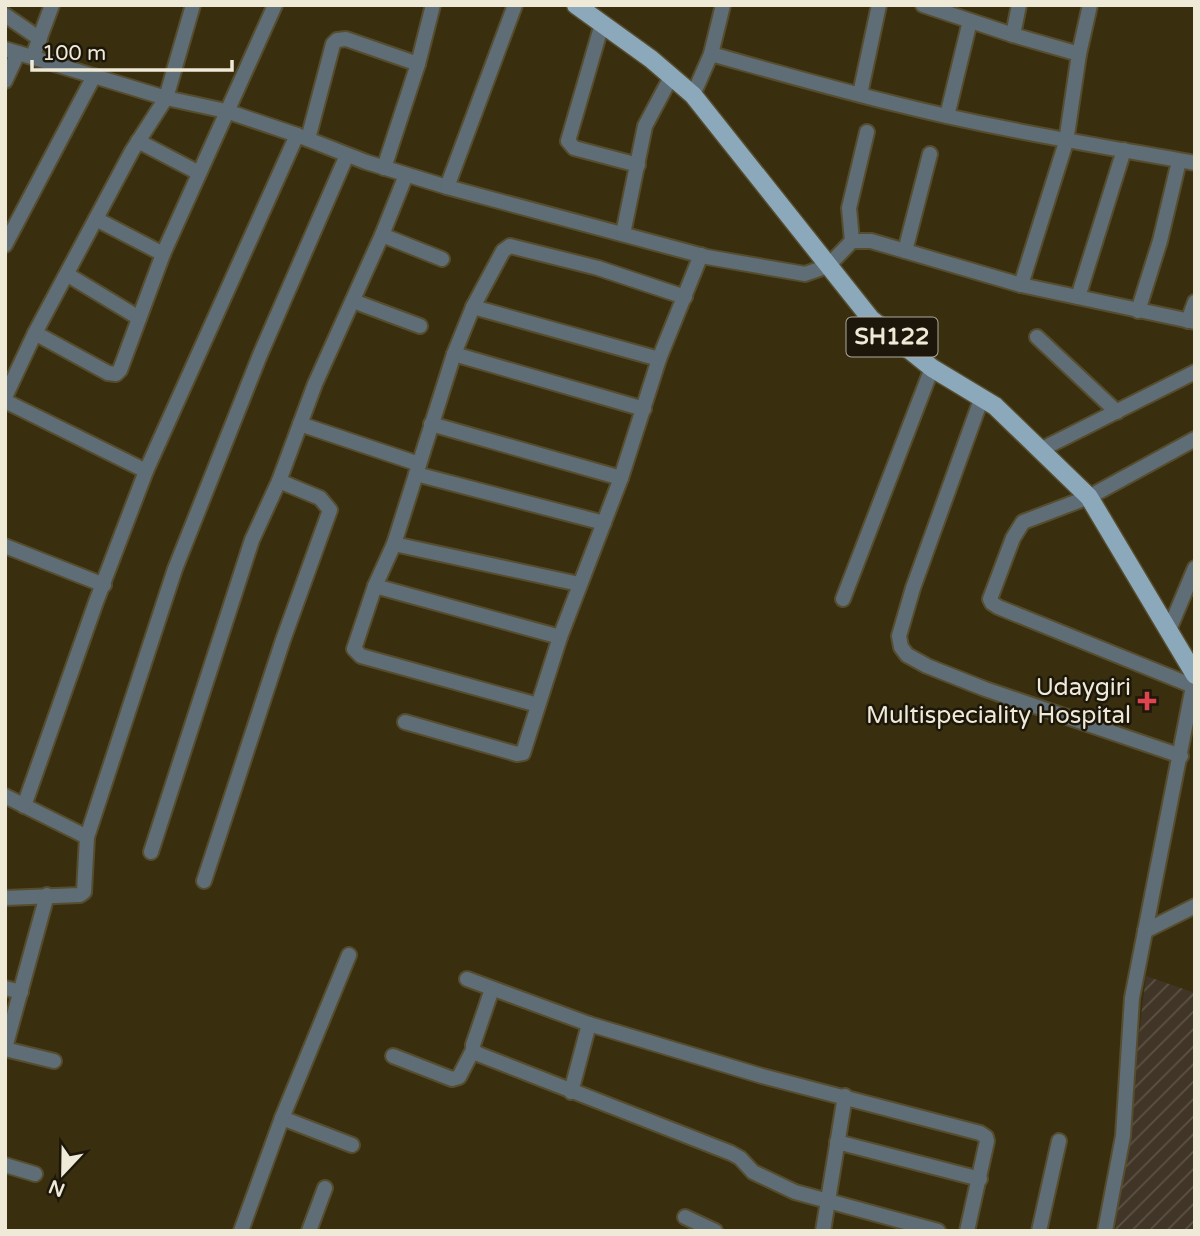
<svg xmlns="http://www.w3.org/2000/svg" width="1200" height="1236" font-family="'Varela Round',sans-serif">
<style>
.industrial{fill:url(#industrial-furrows)}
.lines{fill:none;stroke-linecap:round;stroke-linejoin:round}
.minor-casing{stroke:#564d2f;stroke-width:18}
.major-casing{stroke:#564d2f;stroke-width:21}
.minor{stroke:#5f6d76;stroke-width:14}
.major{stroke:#8ca9bc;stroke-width:18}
.health-dot{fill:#e0444e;stroke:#1c170a;stroke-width:2.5}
.labels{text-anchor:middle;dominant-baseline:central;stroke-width:5;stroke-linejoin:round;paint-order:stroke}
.shield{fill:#1c170a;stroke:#b0aa9a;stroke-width:2}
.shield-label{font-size:23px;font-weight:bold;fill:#efe9d7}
.poi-label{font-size:24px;fill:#efe9d7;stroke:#1c170a;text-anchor:end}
</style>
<defs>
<pattern id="industrial-furrows" width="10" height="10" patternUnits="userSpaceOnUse" patternTransform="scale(1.75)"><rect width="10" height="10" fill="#403526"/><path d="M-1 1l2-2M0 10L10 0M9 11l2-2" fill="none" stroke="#5c5245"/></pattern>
</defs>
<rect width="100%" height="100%" fill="#392f0f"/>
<path class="industrial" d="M1146,976l49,17v238h-80z"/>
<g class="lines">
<defs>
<g id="minor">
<path d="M923,5l90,30 66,19"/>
<path d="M5,15l35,24"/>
<path d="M602,24l-34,117 6,7 64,17"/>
<path d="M1013,35l6,-30"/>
<path d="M5,49l161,49 60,13 71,24 69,27 81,25 260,70 98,17 23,-8 24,-25h19l150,44 174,37"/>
<path d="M711,54c61,17 123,35 185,50 99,25 199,41 299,59"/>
<path d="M33,56l19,-51"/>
<path d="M5,81l13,-28"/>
<path d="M860,94l19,-89"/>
<path d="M693,95l18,-41 12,-49"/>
<path d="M947,116l23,-95"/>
<path d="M308,139l25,-95 4,-4 9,-1 72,25"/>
<path d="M138,141l61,32"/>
<path d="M384,168l34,-104 15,-59"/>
<path d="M447,187l68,-182"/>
<path d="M96,219l67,35"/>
<path d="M623,234l22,-108 26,-49"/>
<path d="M382,235l60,24"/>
<path d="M852,241l-3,-33 18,-76"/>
<path d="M5,245l89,-169"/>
<path d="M905,251l25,-97"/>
<path d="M68,275l71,43"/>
<path d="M1021,285l45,-143 13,-88 11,-49"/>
<path d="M1078,297l46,-147"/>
<path d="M353,301l67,25"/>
<path d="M473,307l186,52"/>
<path d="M1138,311l22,-70 19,-80"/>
<path d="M1188,321l7,-19"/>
<path d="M35,333l73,40 8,1 4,-4 43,-116 112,-249"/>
<path d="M1037,337l80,75"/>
<path d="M454,354l190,55"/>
<path d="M5,397l30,-64 97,-182 34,-53 27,-93"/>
<path d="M982,397l-69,191 -14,48 2,11 6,8 20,11 58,23 196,67"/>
<path d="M5,401l141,70"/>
<path d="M300,424l119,40"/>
<path d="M431,424l190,54"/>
<path d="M1040,450l155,-78"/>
<path d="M416,474l188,49"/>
<path d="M394,544l185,40"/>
<path d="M5,546l99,39"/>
<path d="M375,586l185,51"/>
<path d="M843,599l89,-231"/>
<path d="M1169,630l26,-62"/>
<path d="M1193,686l-195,-79 -6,-4 -2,-4 23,-61 10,-16 66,-25 106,-58"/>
<path d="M538,705l-177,-49 -7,-7 21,-63 19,-42 60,-190 19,-47 30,-56 7,-5 88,22 87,29"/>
<path d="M405,722l112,32 6,-1 37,-116 61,-159 38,-119 42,-104"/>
<path d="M5,796l82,41"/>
<path d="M24,806l72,-204 50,-131 151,-336"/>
<path d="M151,852l101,-312 27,-59 36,-97 67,-149 24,-60"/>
<path d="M204,881l79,-241 47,-130 -10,-12 -41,-17"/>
<path d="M5,898l75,-3 4,-3 3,-55 88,-268 85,-214 87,-200"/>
<path d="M1145,931l50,-25"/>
<path d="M467,979l122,45 173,52 218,57 6,4 1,4 -20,90"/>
<path d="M5,988l16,4"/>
<path d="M492,989l-19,56v5l5,4 253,99 9,5 13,14 42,20 143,39"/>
<path d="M5,1048l42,-153"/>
<path d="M5,1049l49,12"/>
<path d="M393,1056l59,23 7,-2 14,-27"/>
<path d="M571,1092l18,-68"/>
<path d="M282,1118l70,27"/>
<path d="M837,1142l143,37"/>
<path d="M5,1165l30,9"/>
<path d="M685,1217l30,14"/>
<path d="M241,1231l41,-113 67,-163"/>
<path d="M309,1231l16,-43"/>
<path d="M823,1231l22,-135"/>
<path d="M1039,1231l20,-90"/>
<path d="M1105,1231l18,-95 9,-138 63,-322"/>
</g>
<path id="major" d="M576,5l75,54 42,36 178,224 61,49 63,38 94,91 106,178"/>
</defs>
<use href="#minor" class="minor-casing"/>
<use href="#major" class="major-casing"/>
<use href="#minor" class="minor"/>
<use href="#major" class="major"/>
</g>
<path class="health-dot" d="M1143.5 690.5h7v7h7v7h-7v7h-7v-7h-7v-7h7z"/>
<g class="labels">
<rect class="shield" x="846.5" y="317.5" width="91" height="39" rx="5"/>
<g class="shield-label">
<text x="892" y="337">SH122</text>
</g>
<g class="poi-label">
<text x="1131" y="687">Udaygiri<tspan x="1131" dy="28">Multispeciality Hospital</tspan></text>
</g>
</g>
<rect width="1200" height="1236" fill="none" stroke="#efe9d7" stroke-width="14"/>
<g transform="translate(63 1173) rotate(202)" stroke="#1c170a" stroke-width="5" paint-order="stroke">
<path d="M0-5L12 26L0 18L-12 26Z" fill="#efe9d7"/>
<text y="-10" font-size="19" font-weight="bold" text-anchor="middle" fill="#efe9d7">N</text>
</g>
<path d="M32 60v10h200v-10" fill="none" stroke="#efe9d7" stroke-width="3.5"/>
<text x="42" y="60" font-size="21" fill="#efe9d7" stroke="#1c170a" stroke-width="5" paint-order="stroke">100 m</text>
</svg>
